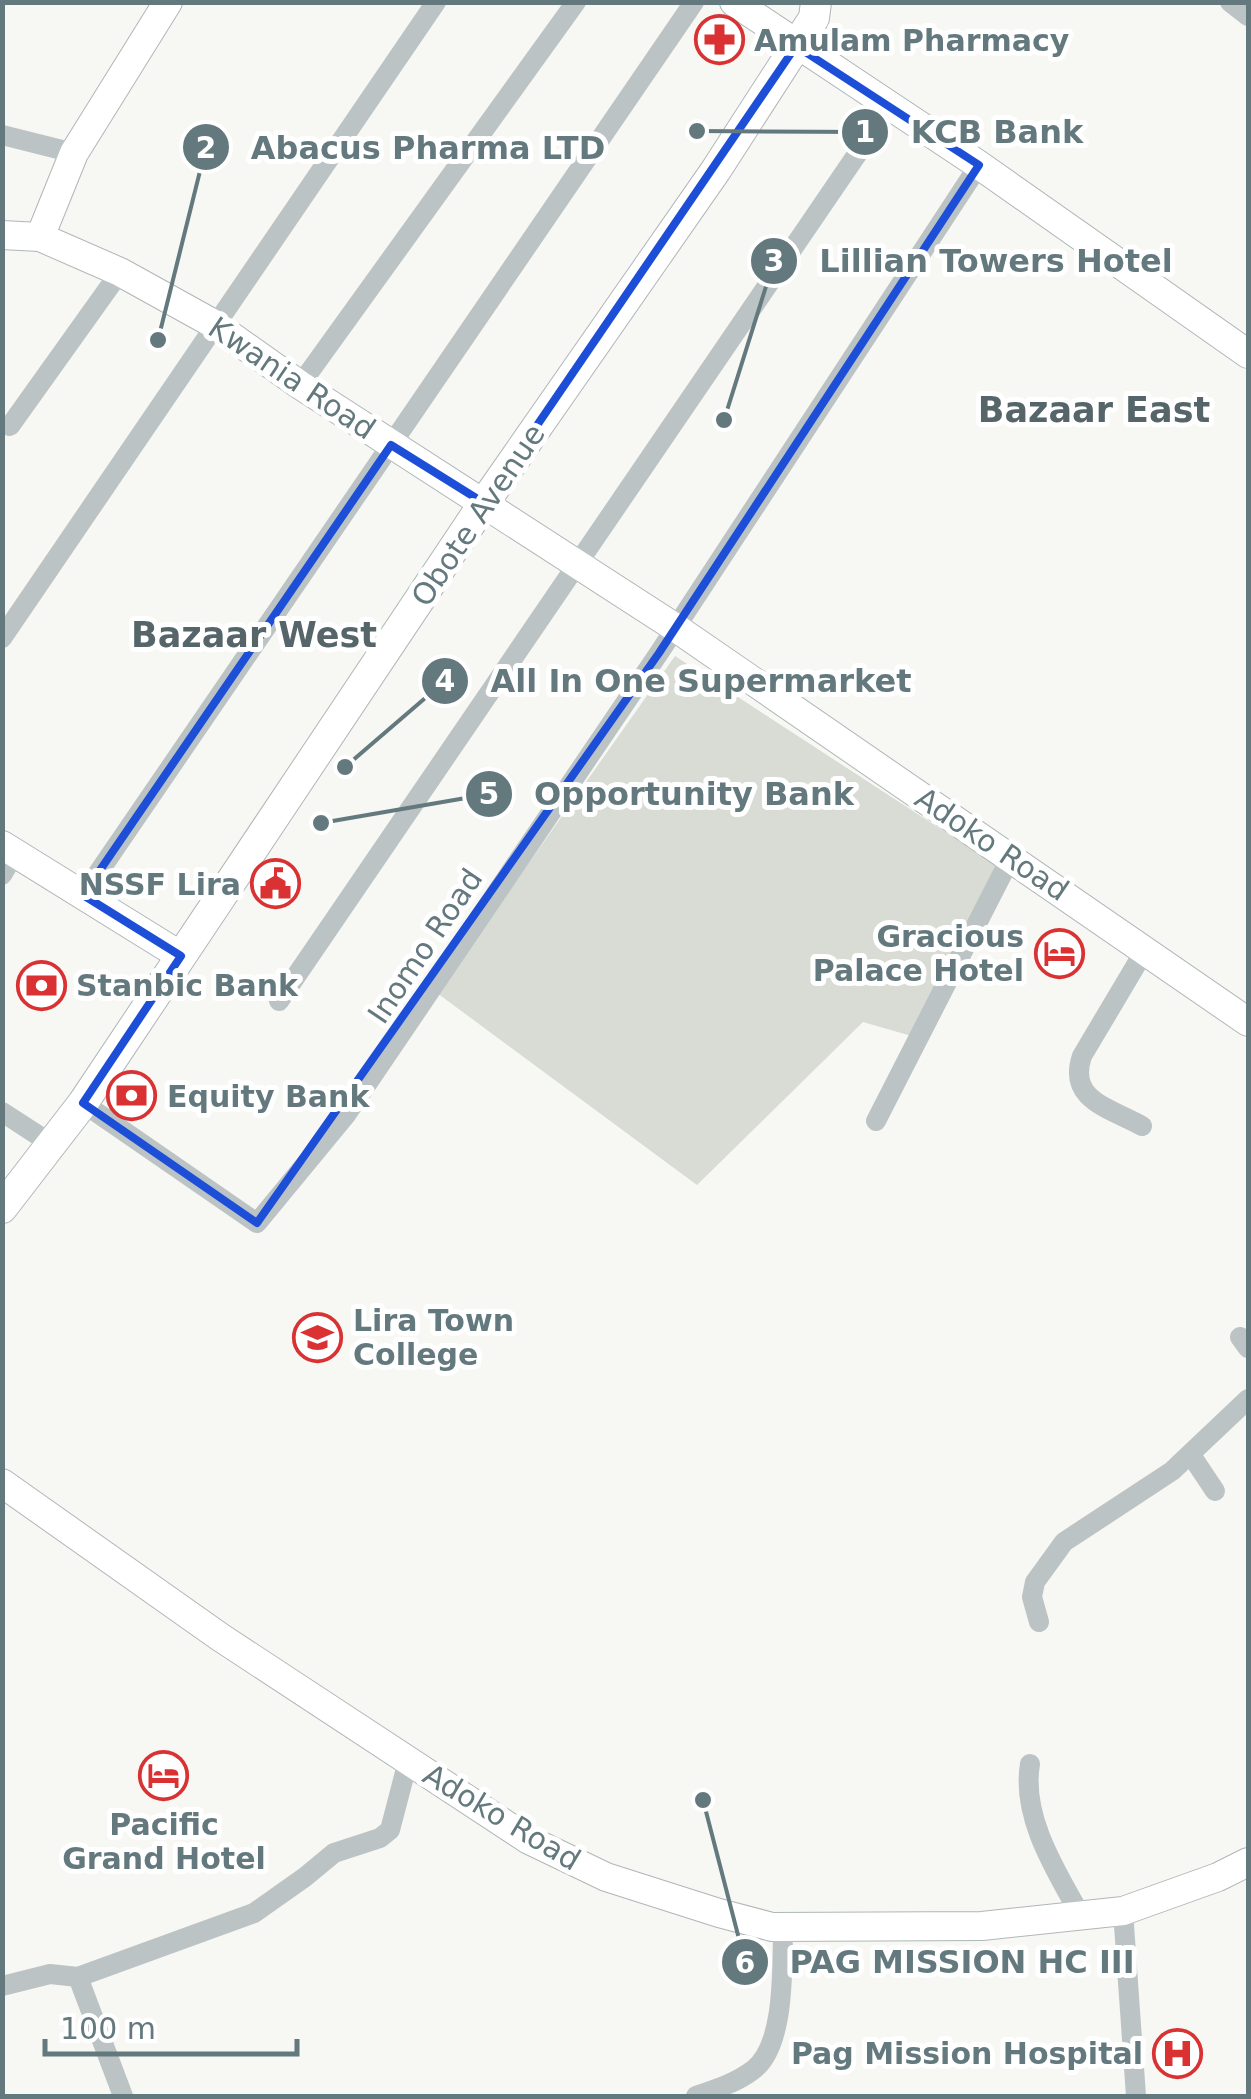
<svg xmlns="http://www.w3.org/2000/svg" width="1251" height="2099" font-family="'DejaVu Sans',sans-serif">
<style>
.green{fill:#d8dcd4}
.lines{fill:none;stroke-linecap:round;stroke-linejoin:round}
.secondary-casing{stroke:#afb7b9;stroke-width:30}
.primary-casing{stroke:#b0b7b9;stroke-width:32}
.street{stroke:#bcc3c4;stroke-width:20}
.secondary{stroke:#fff;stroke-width:28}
.primary{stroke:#fff;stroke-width:30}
.marked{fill:none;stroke:#1d4ed8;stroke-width:8;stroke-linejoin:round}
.labels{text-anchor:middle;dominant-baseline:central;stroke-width:10;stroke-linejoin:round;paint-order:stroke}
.poi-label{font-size:30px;font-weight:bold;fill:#64797e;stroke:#fff;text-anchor:start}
.street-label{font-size:30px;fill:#64797e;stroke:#fff}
.quarter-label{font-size:35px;font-weight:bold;fill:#556569;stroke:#fff}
.leader{fill:none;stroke:#64797e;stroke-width:4}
.callout-dot{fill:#64797e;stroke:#fff;stroke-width:4}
.mark-label{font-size:30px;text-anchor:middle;font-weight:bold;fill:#fff}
.callout-label{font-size:32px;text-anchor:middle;font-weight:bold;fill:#64797e;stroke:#fff;stroke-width:10;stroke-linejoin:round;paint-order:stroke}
</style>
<rect width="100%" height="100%" fill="#f7f7f4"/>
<path class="green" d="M675,656l327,213 -87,168 -52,-15 -166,163 -260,-192z"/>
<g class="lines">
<defs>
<g id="secondary">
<path d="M734,2l245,163 269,189"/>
<path d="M2,235l38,2 80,35 94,52 86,61 376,243 572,394"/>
<path d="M40,237l34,-84 94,-151"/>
<path d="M2,845l179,111"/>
<path d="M2,1483l218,154 309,203 77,37 113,36 53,14 210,-1 141,-15 95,-34 30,-15"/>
</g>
<path id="primary" d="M2,1208l81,-105 401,-600 232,-333 98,-152 2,-16"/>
</defs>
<use href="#secondary" class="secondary-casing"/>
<use href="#primary" class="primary-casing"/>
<g class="street">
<path d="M1230,2l18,14"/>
<path d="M2,135l72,18"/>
<path d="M300,385l276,-383"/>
<path d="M10,426l110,-154"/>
<path d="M2,638l434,-636"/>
<path d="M2,875l13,-22"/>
<path d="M83,895l611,-893"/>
<path d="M279,1001l611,-895"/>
<path d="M83,1103l174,120 89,-108 313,-462 320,-488"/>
<path d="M2,1112l51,33"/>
<path d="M876,1121l135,-264"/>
<path d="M1142,1126c-32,-18 -75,-26 -60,-70l63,-106"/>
<path d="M1240,1337l8,11"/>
<path d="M1191,1455l24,36"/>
<path d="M1039,1622l-7,-25 3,-15 29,-40 108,-71 76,-72"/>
<path d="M1030,1764c-9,53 26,107 51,152"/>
<path d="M1123,1911l13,185"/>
<path d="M78,1977l176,-64 51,-36 29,-24 46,-15 10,-8 18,-69"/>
<path d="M2,1986l48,-12 28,3 45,119"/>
<path d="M696,2096c20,-7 40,-13 57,-26 33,-24 29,-106 30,-143"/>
</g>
<use href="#secondary" class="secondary"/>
<use href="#primary" class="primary"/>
</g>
<path class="marked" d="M796,46l183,119 -320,488 -402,570 -174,-120 98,-147 -98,-61 308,-450 93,58z"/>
<defs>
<symbol id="pharmacy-ring" viewBox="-11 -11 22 22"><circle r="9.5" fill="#fff" stroke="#da3233" stroke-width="1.5"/><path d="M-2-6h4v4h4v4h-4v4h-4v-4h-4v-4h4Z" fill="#da3233"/></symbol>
<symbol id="civic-ring" viewBox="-11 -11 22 22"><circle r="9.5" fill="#fff" stroke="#da3233" stroke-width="1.5"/><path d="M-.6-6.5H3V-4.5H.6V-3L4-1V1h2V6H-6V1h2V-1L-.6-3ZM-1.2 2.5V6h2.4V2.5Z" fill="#da3233"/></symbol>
<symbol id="hotel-ring" viewBox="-11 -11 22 22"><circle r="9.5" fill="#fff" stroke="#da3233" stroke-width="1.5"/><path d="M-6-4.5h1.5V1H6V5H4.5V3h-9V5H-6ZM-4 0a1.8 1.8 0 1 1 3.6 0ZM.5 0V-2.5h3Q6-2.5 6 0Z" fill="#da3233"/></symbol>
<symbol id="bank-ring" viewBox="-11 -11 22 22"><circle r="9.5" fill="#fff" stroke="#da3233" stroke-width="1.5"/><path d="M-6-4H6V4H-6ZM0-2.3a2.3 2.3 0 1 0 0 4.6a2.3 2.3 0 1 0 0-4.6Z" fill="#da3233"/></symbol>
<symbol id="university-ring" viewBox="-11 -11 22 22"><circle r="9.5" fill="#fff" stroke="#da3233" stroke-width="1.5"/><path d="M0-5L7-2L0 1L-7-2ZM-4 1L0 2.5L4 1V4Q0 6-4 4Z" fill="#da3233"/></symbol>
<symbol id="hospital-ring" viewBox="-11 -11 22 22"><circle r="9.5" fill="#fff" stroke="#da3233" stroke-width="1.5"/><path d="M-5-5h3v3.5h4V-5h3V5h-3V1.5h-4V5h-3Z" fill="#da3233"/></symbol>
</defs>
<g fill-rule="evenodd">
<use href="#pharmacy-ring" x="692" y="12" width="55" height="55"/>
<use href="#civic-ring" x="248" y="856" width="55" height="55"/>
<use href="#hotel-ring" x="1032" y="926" width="55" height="55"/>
<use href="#bank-ring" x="14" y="958" width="55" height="55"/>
<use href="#bank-ring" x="104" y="1068" width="55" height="55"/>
<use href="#university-ring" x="290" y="1310" width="55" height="55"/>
<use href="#hotel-ring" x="136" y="1748" width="55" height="55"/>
<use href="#hospital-ring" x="1150" y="2026" width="55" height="55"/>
</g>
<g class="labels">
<g class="poi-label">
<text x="754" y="40">Amulam Pharmacy</text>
<text x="241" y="884" text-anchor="end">NSSF Lira</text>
<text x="1024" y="936" text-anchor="end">Gracious<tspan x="1024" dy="34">Palace Hotel</tspan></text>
<text x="76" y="985">Stanbic Bank</text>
<text x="167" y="1096">Equity Bank</text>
<text x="353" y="1320">Lira Town<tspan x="353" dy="34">College</tspan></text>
<text x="164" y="1824" text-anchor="middle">Pacific<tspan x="164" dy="34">Grand Hotel</tspan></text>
<text x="1143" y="2053" text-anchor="end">Pag Mission Hospital</text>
</g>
<g class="street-label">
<text transform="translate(292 378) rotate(34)">Kwania Road</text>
<text transform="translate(478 515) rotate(-56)">Obote Avenue</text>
<text transform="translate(992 844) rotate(34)">Adoko Road</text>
<text transform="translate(425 946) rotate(-56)">Inomo Road</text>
<text transform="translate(502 1817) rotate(31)">Adoko Road</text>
</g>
<g class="quarter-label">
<text x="1094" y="410">Bazaar East</text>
<text x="254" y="635">Bazaar West</text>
</g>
</g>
<path class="leader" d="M697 131L865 132M158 340L206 147M724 420L774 261M345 767L445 681M321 823L489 794M703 1800L745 1962"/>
<g class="callout-dot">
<circle cx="697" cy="131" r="10"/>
<circle cx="158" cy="340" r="10"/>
<circle cx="724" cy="420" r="10"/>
<circle cx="345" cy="767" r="10"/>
<circle cx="321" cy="823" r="10"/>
<circle cx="703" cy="1800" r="10"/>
<circle cx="865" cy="132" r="25"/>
<circle cx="206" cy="147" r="25"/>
<circle cx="774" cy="261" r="25"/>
<circle cx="445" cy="681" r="25"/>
<circle cx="489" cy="794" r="25"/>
<circle cx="745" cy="1962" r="25"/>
</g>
<g class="mark-label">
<text x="865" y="142">1</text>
<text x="206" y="158">2</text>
<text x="774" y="271">3</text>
<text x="445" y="691">4</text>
<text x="489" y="804">5</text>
<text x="745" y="1973">6</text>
</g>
<g class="callout-label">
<text x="997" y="143">KCB Bank</text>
<text x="428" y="159">Abacus Pharma LTD</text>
<text x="996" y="272">Lillian Towers Hotel</text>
<text x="701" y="692">All In One Supermarket</text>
<text x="694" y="805">Opportunity Bank</text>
<text x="962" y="1973">PAG MISSION HC III</text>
</g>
<rect width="1251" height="2099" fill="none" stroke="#64797e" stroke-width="10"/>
<path d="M45 2039v15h252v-15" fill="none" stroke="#64797e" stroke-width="5"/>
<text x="60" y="2039" font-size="30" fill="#64797e" stroke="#ffffff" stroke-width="8" paint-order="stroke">100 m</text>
</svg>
